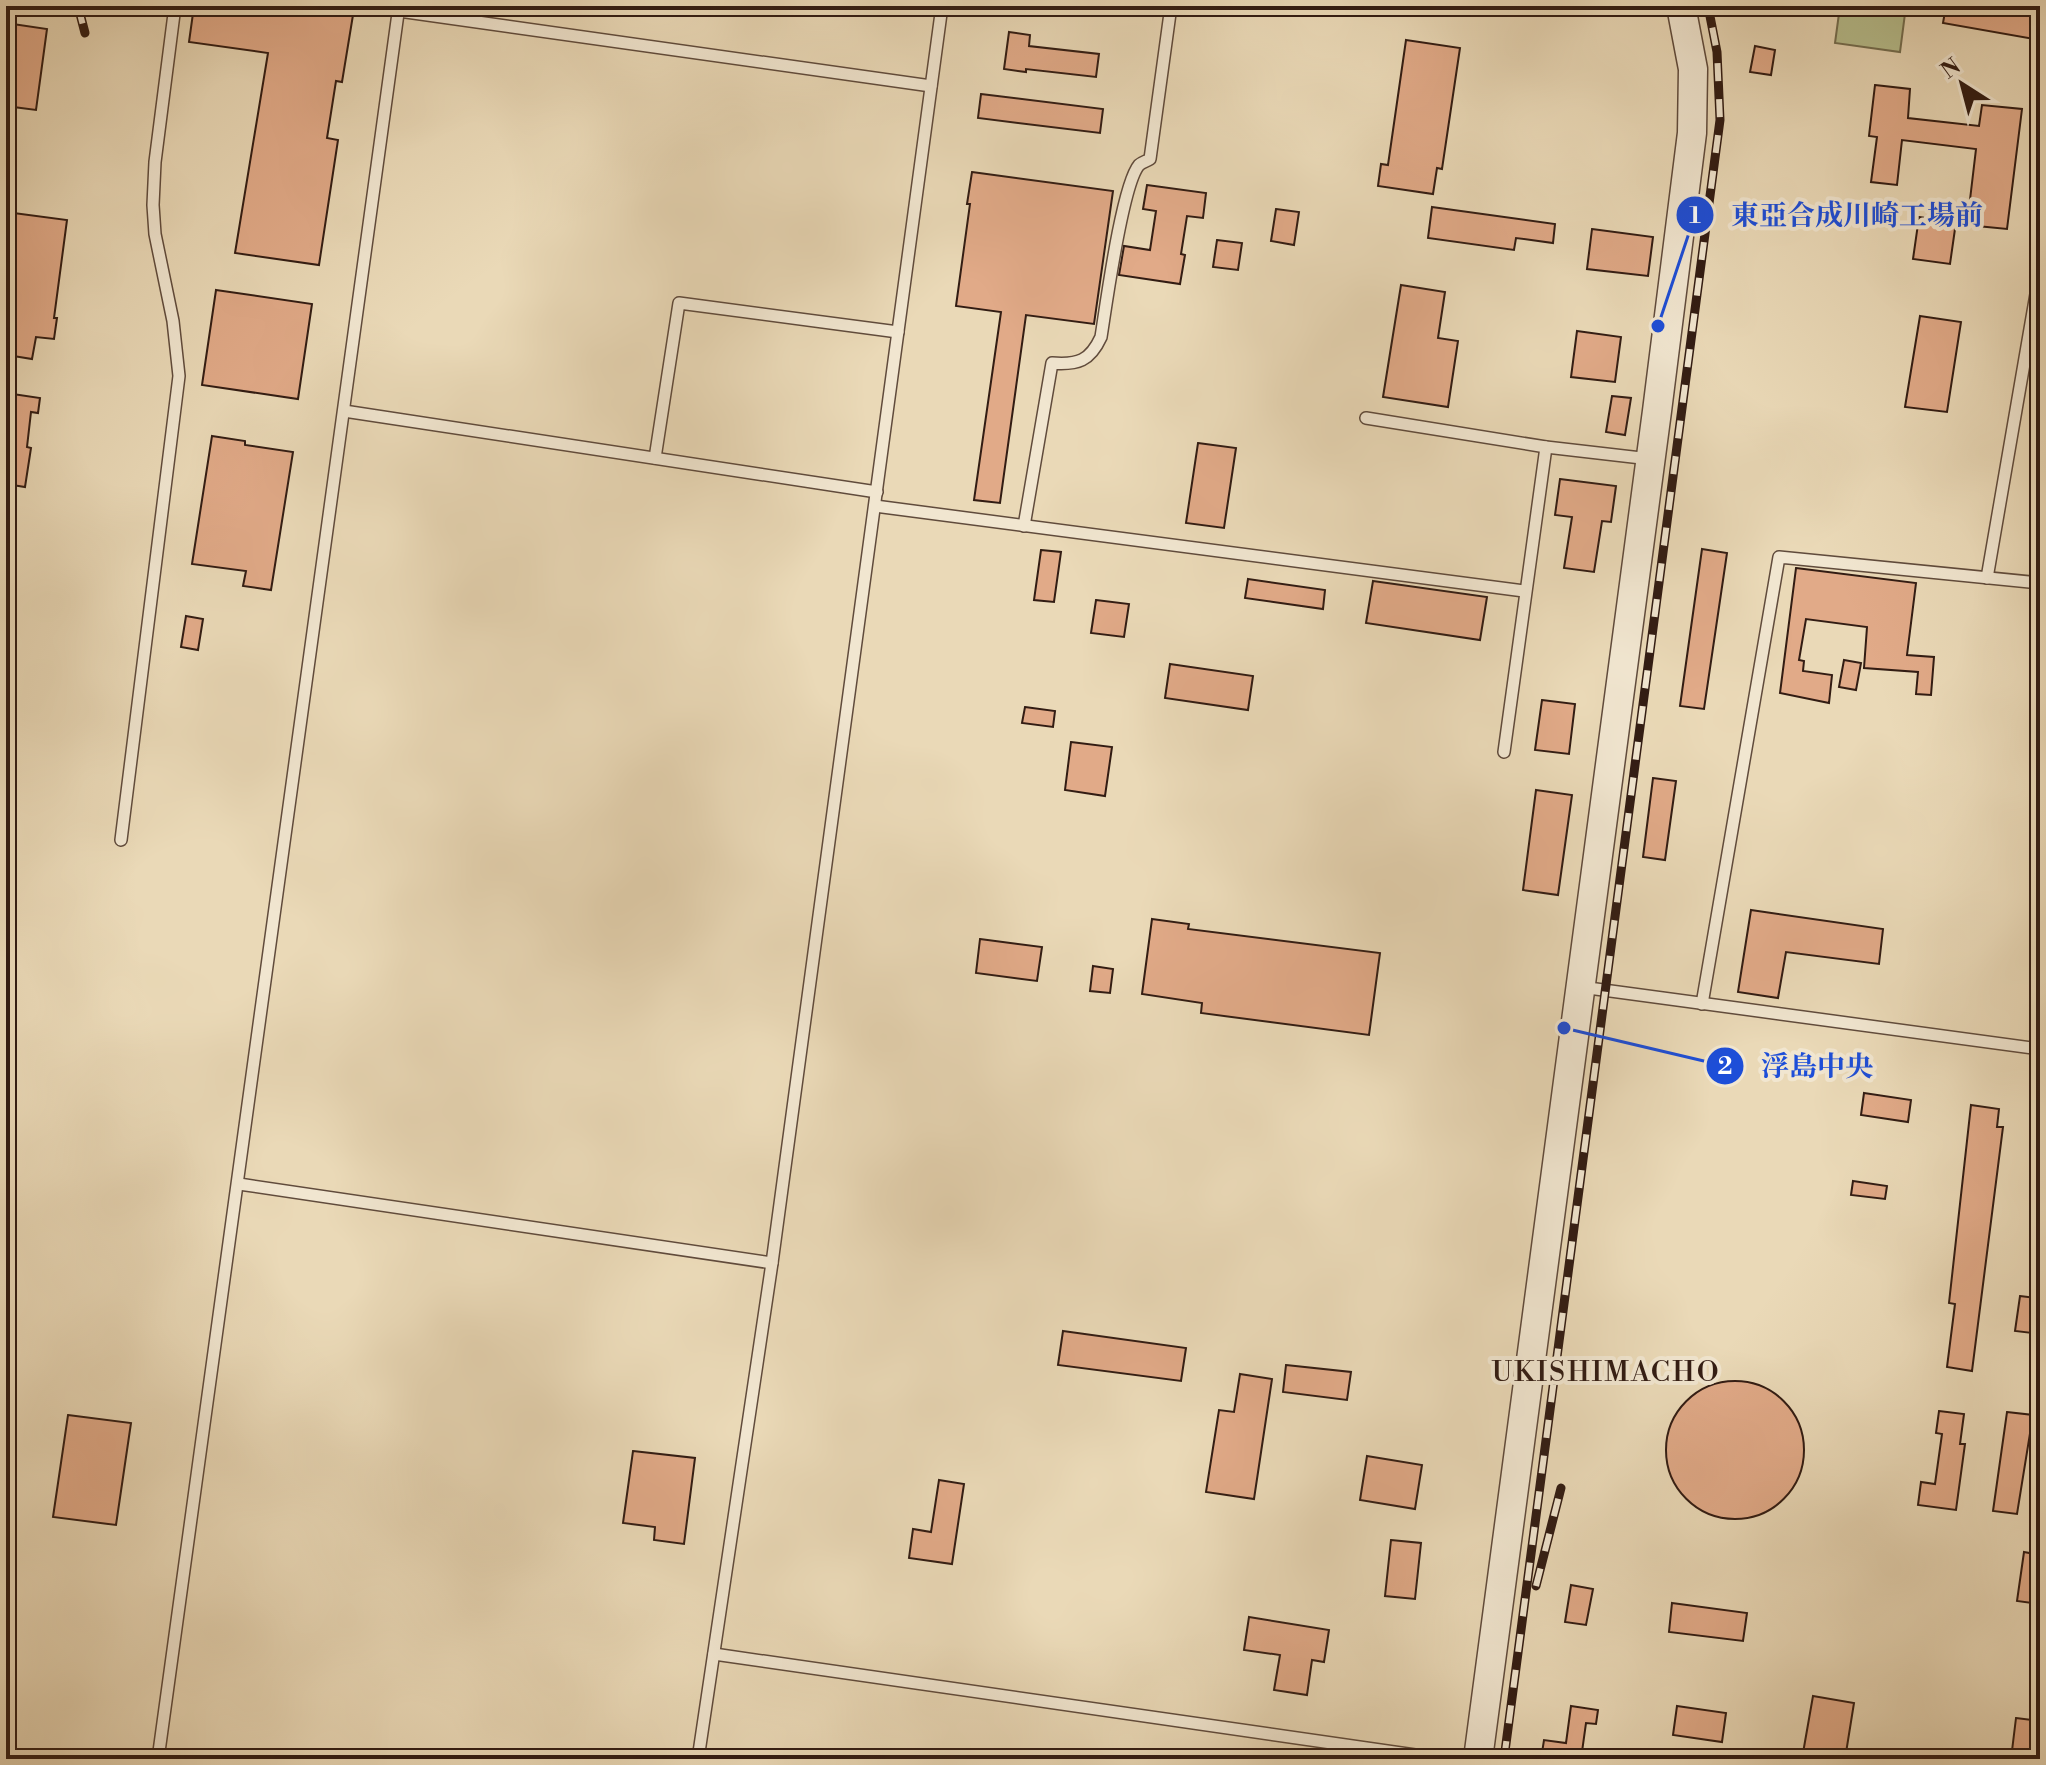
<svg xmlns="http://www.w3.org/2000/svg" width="2046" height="1765" font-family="'Libre Bodoni','Noto Serif JP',serif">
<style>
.green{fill:#b7bf8e;stroke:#746e50;stroke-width:2}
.building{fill:#e1aa88;stroke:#321c13;stroke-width:2}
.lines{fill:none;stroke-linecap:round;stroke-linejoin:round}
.service-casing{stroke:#604b3c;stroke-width:14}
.tertiary-casing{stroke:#604b3c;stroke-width:31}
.service{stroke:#f1e6d0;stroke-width:11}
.tertiary{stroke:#f1e6d0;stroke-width:28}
.rail-casing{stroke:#321c13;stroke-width:9}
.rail{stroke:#f1e6d0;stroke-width:6;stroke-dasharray:18;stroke-linecap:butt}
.labels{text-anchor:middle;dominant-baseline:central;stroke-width:8;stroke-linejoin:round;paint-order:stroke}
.neighbourhood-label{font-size:28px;letter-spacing:2px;fill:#321c13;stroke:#f1e6d0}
.leader{fill:none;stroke:#1d4ed8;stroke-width:3}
.callout-dot{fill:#1d4ed8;stroke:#f1e6d0;stroke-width:3}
.mark-label{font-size:24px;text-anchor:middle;font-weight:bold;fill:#fff}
.callout-label{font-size:28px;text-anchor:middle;font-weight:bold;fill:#1d4ed8;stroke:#f1e6d0;stroke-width:8;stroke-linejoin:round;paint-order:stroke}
</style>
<rect width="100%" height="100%" fill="#ead9b7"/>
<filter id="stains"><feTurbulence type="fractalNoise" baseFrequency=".0025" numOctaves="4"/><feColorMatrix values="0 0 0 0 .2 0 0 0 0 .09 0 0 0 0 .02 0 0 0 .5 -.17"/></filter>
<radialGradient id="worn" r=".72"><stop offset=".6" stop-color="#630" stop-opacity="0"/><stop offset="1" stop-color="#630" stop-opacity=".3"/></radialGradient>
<path class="green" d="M1840,6h66l-6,46 -65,-9z"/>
<g class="building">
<path d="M194,6h96l63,9 -11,67 -6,-1 -9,57 11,2 -19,125 -84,-12 33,-200 -79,-11z"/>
<path d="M1946,6h94v34l-97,-17z"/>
<path d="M6,23l41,6 -11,81 -30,-4z"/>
<path d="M1009,32l21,3 -1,11 70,8 -3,23 -70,-8v3l-22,-3z"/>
<path d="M1406,40l54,8 -18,121 -5,-1 -4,26 -55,-8 3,-22 7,1z"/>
<path d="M1755,46l20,4 -4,25 -21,-3z"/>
<path d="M1875,85l35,4 -2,29 71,8 3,-21 40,4 -15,120 -40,-4 9,-76 -74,-9 -5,45 -26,-3 6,-45 -8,-1z"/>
<path d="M981,94l122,15 -3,24 -122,-15z"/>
<path d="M972,172l141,19 -19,133 -68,-9 -26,188 -26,-3 27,-188 -45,-6 14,-102h-3z"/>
<path d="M1147,185l59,8 -3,25 -16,-2 -6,38 4,1 -5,29 -61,-9 5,-29 26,4 6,-39 -13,-2z"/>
<path d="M1432,207l123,17 -2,19 -37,-5 -2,12 -86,-12z"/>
<path d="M1276,209l23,3 -5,33 -23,-4z"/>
<path d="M6,212l61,8 -13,98h3l-3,21 -18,-2 -4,22 -25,-4 3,-23h-4z"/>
<path d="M1919,217l37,5 -6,42 -37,-5z"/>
<path d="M1592,229l61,8 -5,39 -61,-7z"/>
<path d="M1217,240l25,3 -4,27 -25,-3z"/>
<path d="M1401,285l44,7 -7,46 20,3 -10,66 -65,-10z"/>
<path d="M216,290l96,14 -14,95 -96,-14z"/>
<path d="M1920,316l41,6 -14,90 -42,-5z"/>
<path d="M1577,331l44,6 -6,45 -44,-5z"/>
<path d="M6,393l34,5 -2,15 -7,-1 -4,35 4,1 -6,39 -19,-3z"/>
<path d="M1612,396l19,2 -6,37 -19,-3z"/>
<path d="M212,436l33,5v4l48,7 -22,138 -28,-4 3,-15 -54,-7z"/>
<path d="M1198,443l38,5 -12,80 -38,-5z"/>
<path d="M1560,479l56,7 -5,36 -9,-1 -8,51 -30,-4 8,-51 -17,-2z"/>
<path d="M1702,549l25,4 -23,156 -24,-3z"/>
<path d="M1041,550l20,2 -7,50 -20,-2z"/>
<path d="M1796,568l120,15 -9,72 27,2 -3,38 -15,-1 2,-22 -54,-4 3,-41 -61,-8 -7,41 5,1 -1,10 29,4 -3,28 -49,-10z"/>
<path d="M1248,579l77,11 -2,19 -78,-11z"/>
<path d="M1373,581l114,16 -7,43 -114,-17z"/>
<path d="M1096,600l33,4 -5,33 -33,-4z"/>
<path d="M186,616l17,3 -5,31 -17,-3z"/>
<path d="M1844,660l17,3 -5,27 -17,-3z"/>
<path d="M1170,664l83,12 -5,34 -83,-12z"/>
<path d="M1542,700l33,4 -6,50 -34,-4z"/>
<path d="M1025,707l30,4 -2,16 -31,-4z"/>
<path d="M1071,742l41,5 -7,49 -40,-6z"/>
<path d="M1653,778l23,3 -11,79 -22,-3z"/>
<path d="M1536,790l36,5 -14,100 -35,-5z"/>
<path d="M1751,910l132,19 -4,35 -93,-12 -8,46 -40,-6z"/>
<path d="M1152,919l37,5 -1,5 192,24 -11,82 -168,-22 1,-10 -60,-9z"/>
<path d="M980,939l62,8 -5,34 -61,-8z"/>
<path d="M1093,966l20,3 -3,24 -20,-2z"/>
<path d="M1864,1093l47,7 -3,22 -47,-7z"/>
<path d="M1971,1105l28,4 -2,18h6l-31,244 -25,-4 8,-63 -6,-1z"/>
<path d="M1853,1181l34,5 -2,13 -34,-4z"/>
<path d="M2020,1296l16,2 -4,35 -17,-2z"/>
<path d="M1063,1331l123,17 -5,33 -123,-16z"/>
<path d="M1286,1365l65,7 -4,28 -64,-8z"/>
<path d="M1240,1374l32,5 -18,120 -48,-7 13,-82 15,2z"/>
<circle cx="1735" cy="1450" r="69"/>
<path d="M1939,1411l25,3 -4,30h5l-9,66 -38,-5 3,-23 14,2 7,-50 -6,-1z"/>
<path d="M2007,1412l26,3 -16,99 -24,-3z"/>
<path d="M68,1415l63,8 -15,102 -63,-8z"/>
<path d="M633,1451l62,7 -11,86 -30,-4 1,-13 -32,-4z"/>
<path d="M1367,1456l55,9 -7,44 -55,-9z"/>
<path d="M939,1480l25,4 -12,80 -43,-6 4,-29 18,3z"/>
<path d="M1391,1540l30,3 -6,56 -30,-3z"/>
<path d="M2024,1552l16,3v49l-23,-3z"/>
<path d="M1571,1585l22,4 -7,36 -21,-3z"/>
<path d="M1672,1603l75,10 -4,28 -74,-9z"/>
<path d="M1249,1617l80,13 -5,32 -12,-2 -5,35 -33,-5 6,-35 -36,-5z"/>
<path d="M1813,1696l41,7 -9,56 -42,-6z"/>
<path d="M1571,1706l27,4 -2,14 -10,-1 -5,36h-40l3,-19 22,3z"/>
<path d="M1677,1706l49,7 -4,29 -49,-7z"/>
<path d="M2016,1718l24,3 -1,38h-28z"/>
</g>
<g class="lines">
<defs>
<g id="service">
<path d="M399,11l532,75"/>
<path d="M344,411l533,81"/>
<path d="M1366,418l180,29 104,12"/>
<path d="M655,458l24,-155 219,29"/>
<path d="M875,506l649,85"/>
<path d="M1024,526l28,-163c26,2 38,-2 49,-26 5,-31 21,-152 38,-172 3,-3 8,-4 11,-6l21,-153"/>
<path d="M1987,578l53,-307"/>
<path d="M1504,752l42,-305"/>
<path d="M121,840l58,-464 -6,-55 -18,-87 -2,-29 2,-43 20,-156"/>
<path d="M1581,987l459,62"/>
<path d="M1702,1004l77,-447 261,26"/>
<path d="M239,1184l533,79"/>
<path d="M714,1654l701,101"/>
<path d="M158,1759l241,-1753"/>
<path d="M698,1759l74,-496 170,-1257"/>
</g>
<path id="tertiary" d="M1478,1759l179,-1348 35,-278 1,-64 -12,-63"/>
</defs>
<use href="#service" class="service-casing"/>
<use href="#tertiary" class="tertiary-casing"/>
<use href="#service" class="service"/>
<use href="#tertiary" class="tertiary"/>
<defs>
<g id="rail">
<path d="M78,6l7,27"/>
<path d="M1536,1586l25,-98"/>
<path d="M1504,1759l216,-1639 -3,-68 -9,-46"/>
</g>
</defs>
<use href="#rail" class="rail-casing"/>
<use href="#rail" class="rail"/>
</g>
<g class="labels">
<g class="neighbourhood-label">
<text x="1606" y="1372">UKISHIMACHO</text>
</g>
</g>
<path class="leader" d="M1658 326L1695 215M1564 1028L1725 1066"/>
<g class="callout-dot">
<circle cx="1658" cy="326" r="8"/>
<circle cx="1564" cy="1028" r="8"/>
<circle cx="1695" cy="215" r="20"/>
<circle cx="1725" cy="1066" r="20"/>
</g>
<g class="mark-label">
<text x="1695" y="223">1</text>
<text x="1725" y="1074">2</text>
</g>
<g class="callout-label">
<text x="1857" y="225">東亞合成川崎工場前</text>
<text x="1817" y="1076">浮島中央</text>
</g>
<rect width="2046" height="1765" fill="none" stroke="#ead9b7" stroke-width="32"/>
<rect x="8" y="8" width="2030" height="1749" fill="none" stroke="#321c13" stroke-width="4"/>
<rect x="16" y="16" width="2014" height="1733" fill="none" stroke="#321c13" stroke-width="2"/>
<g transform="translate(1962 84) rotate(324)" stroke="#f1e6d0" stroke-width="6" paint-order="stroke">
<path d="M0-6L14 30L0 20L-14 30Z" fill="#321c13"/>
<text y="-12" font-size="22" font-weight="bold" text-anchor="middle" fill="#321c13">N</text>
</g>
<rect width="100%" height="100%" filter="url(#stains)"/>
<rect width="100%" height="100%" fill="url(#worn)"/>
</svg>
